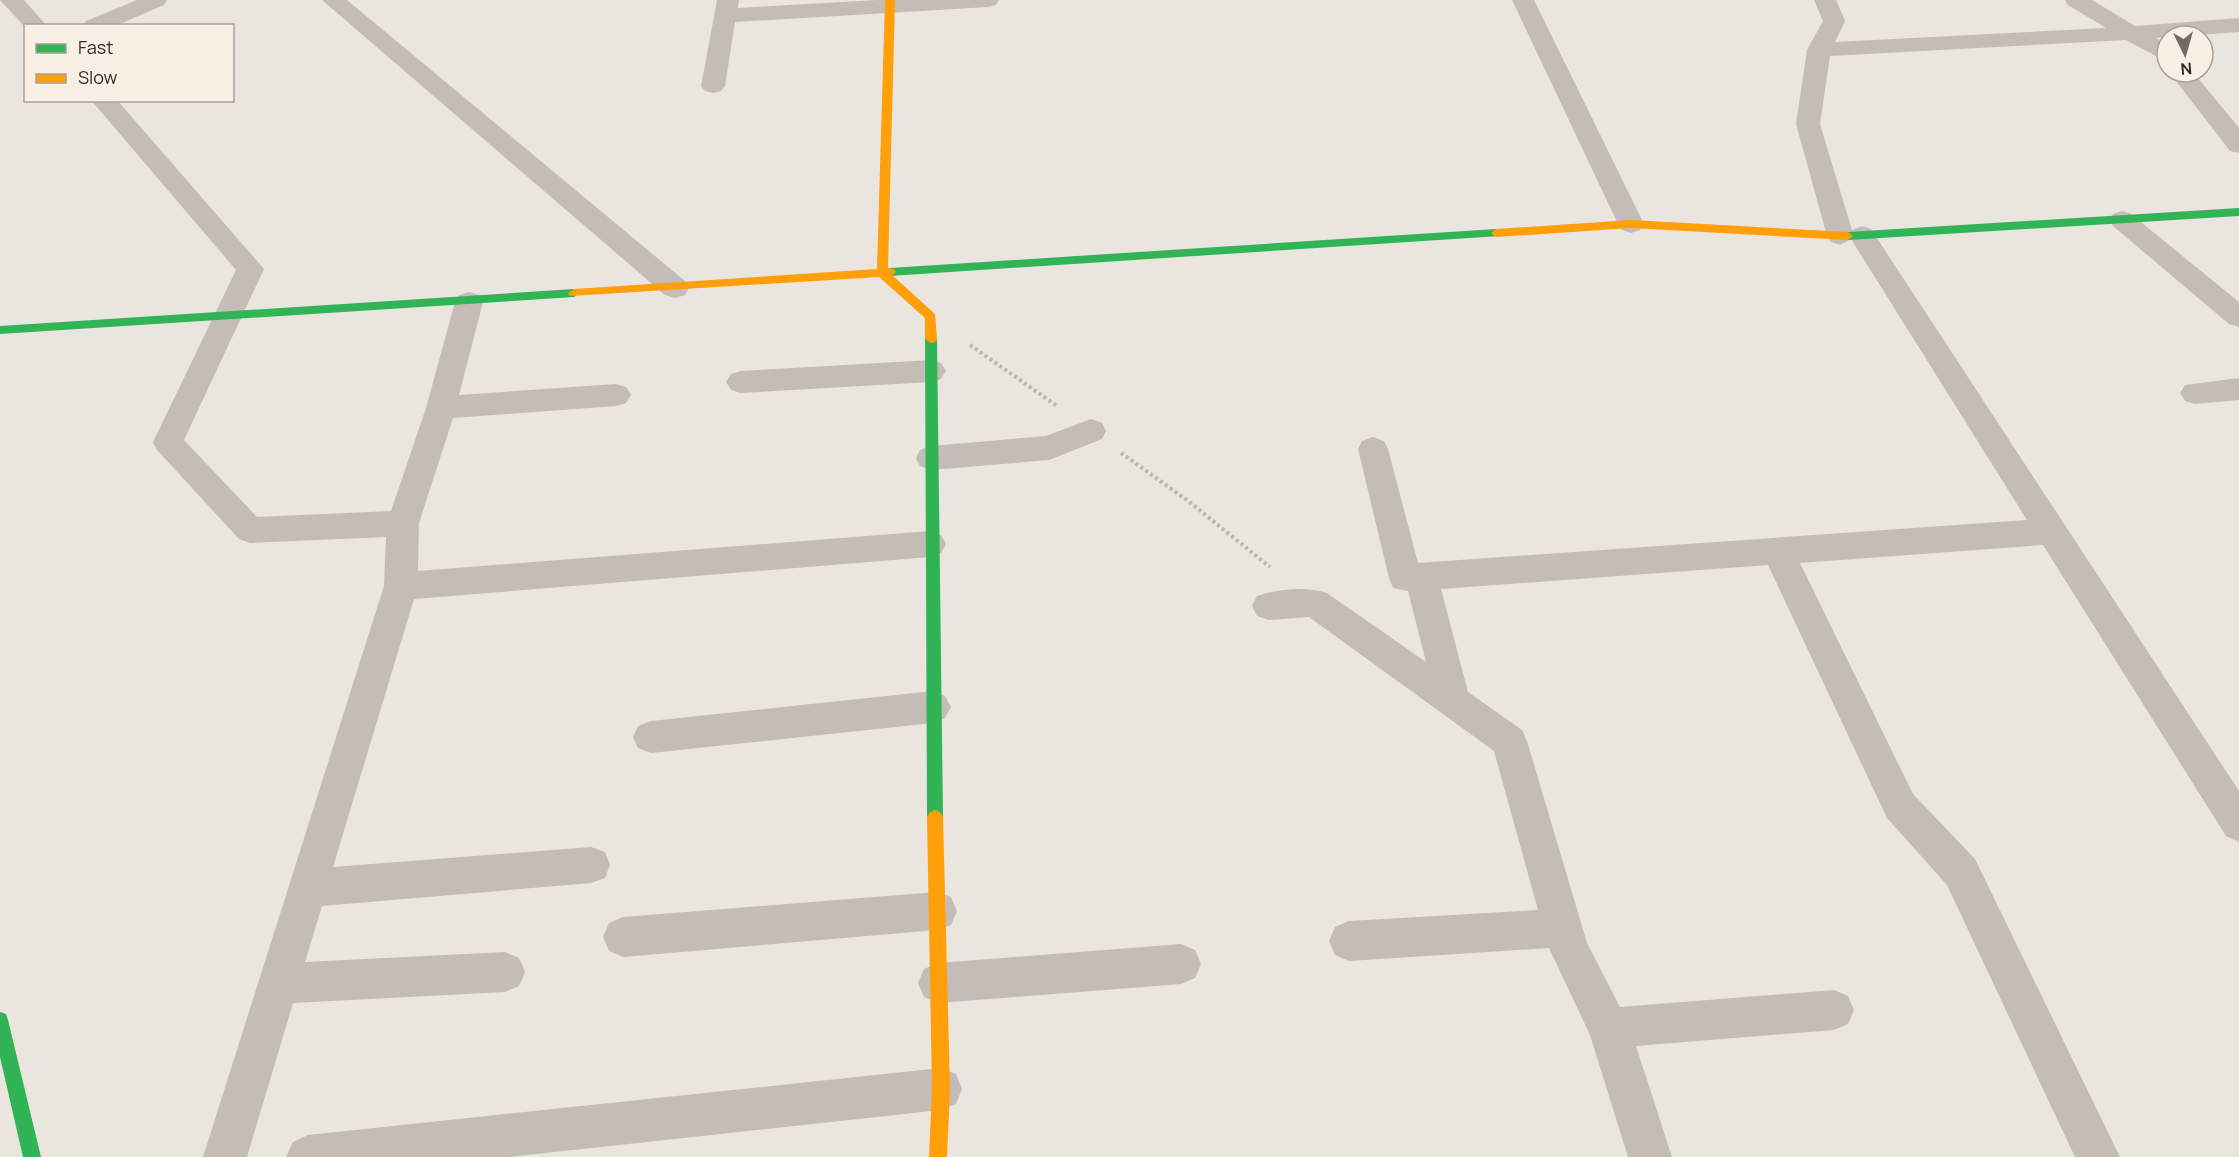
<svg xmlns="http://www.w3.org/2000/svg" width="2239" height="1157" font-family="Manrope,sans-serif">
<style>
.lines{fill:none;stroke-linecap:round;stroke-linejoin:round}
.path{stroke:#bdb5b0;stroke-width:4;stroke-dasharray:3 3;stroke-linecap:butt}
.street{fill:#c4bcb7;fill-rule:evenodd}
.fast{fill:#30b455;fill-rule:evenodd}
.slow{fill:#ff9f0a;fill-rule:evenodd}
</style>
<rect width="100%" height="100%" fill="#ebe5df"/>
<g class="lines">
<g class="path">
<path d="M970,345l87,61"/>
<path d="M1121,453l66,47 83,67"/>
</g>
<g class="street">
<path d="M0,0h24l23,26h-21v2z"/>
<path d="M137,0h30l-3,5 -49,21h-32l3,-5z"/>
<path d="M322,0h25l338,281 4,7 -4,7 -10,3 -10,-3z"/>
<path d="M717,0h22l-1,8 139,-8h122l-3,5 -8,2 -253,15 -10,64 -4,5 -8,2 -8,-2 -4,-5z"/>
<path d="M1512,0h22l110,224 -4,6 -9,3 -9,-3 -4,-6z"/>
<path d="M1814,0h22l9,21 -10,21 271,-14 -38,-23 -3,-5h27l43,26 104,-8v14l-83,6 11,7v17l-41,-22 -296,16 -10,68 32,106 10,-4 9,3 368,562v51l-13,-6 -183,-291 -243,18 113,231 62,65 145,298h-45l-128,-272 -60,-67 -119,-253 -327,24 27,103 54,38 5,11 60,202 33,64 214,-17 14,6 6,14 -6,14 -14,6 -198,16 36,111h-44l-38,-122 -41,-87 -200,13 -14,-6 -6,-14 6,-14 14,-6 189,-11 -44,-159 -185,-134 -40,3 -12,-4 -5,-10 5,-10c21,-7 49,-10 70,-3l99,69 -18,-71 -15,-3 -4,-10 -31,-129 4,-8 11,-4 11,4 4,8 30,114 609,-43 -176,-281 -11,6 -9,-3 -4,-6 -31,-112 11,-74 16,-29z"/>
<path d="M2169,72h24l46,56v25l-9,-2z"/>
<path d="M91,100h26l147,169 -80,171 73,77 134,-6 35,-103 29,-106 4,-7 10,-3 10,3 4,7 -24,93 157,-11 10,3 5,8 -5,8 -10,3 -163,12 -34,105 -1,48 512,-40 11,4 5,9 -5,9 -11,4 -516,42 -81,268 258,-20 14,5 5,13 -5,13 -14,5 -269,23 -17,56 200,-10 14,6 6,14 -6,14 -14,6 -212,11 -46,154h-44l181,-571 2,-49 -136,6 -11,-4 -82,-89 -4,-8 83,-172z"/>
<path d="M2122,211l9,3 108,88v25l-10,-3 -116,-98 -4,-6 4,-6z"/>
<path d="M931,360l10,3 5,8 -5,8 -10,3 -190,11 -10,-3 -5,-8 5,-8 10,-3z"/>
<path d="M2239,378v22l-44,4 -10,-3 -5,-8 5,-8z"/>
<path d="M1091,419l11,4 4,8 -4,8 -53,21 -118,10 -11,-4 -4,-8 4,-8 11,-4 115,-10z"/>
<path d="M933,691l12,5 6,11 -6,11 -12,5 -282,30 -13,-5 -5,-11 5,-11 13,-5z"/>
<path d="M937,892l14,5 6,14 -6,14 -14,5 -314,27 -14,-6 -6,-14 6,-14 14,-6z"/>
<path d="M1181,944l14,6 6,14 -6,14 -14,6 -243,19 -14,-6 -6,-14 6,-14 14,-6z"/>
<path d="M941,1068l15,6 6,15 -6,15 -15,6 -432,47h-223l7,-15 15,-7z"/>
</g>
<g class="fast">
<path d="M2239,208v8l-391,24 -5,-4 5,-4z"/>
<path d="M1496,229l5,4 -1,3 -610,40 -6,-4 6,-4z"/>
<path d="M574,289l6,4 -6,4 -574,37v-8z"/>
<path d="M931,335l6,4 6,478 -3,5 -5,2 -5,-2 -3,-5 -2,-478z"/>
<path d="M0,1012l6,2 2,6 33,137h-18l-23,-100z"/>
</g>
<g class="slow">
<path d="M885,0h10l-7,268 6,1 2,3 -4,3 43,39 2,25 -2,3 -4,1 -6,-4v-21l-46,-41 -309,19 -2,-3 6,-4 303,-20z"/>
<path d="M1631,220l217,12 5,4 -5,4 -217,-12 -135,9 -5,-4 5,-4z"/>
<path d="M935,810l5,2 3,5 7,272 -3,68h-18l3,-68 -5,-272 3,-5z"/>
</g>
</g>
<rect x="24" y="24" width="210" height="78" fill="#f8efe5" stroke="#aaa099" stroke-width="1.5"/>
<rect x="36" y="44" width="30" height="9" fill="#30b455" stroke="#aaa099" stroke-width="1.5"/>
<text x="78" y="54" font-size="18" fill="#342a26">Fast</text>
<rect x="36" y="74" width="30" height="9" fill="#ff9f0a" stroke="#aaa099" stroke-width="1.5"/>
<text x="78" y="84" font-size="18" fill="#342a26">Slow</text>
<g transform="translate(2185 54) rotate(175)"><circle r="28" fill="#f8efe5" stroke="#aaa099" stroke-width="1.5"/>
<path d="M0-4.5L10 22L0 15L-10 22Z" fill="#746b67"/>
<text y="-9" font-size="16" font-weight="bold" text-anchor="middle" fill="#342a26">N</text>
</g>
</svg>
